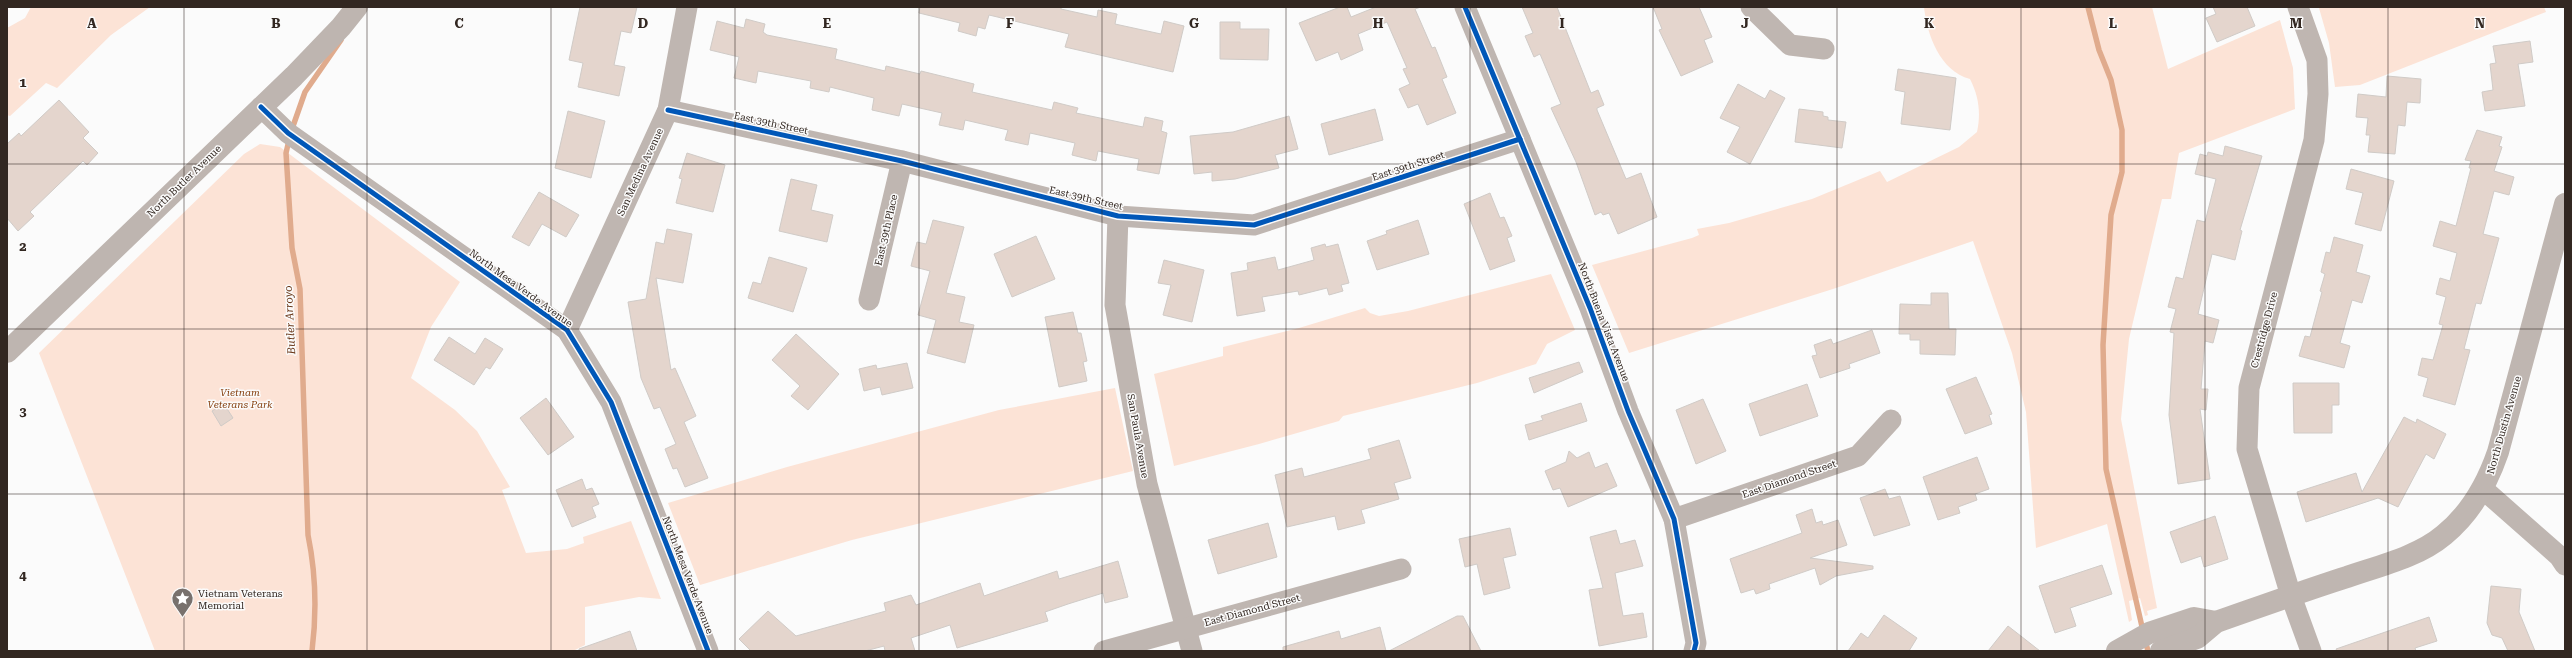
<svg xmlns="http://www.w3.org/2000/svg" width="2572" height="658" font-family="'Roboto Serif',serif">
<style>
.green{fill:#fce3d6}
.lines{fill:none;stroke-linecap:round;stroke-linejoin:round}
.stream{stroke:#e0ab8d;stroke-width:5.5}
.building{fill:#e4d5cd;stroke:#d0cbc7}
.minor{stroke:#bfb6b1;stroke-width:21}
.tertiary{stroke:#bfb6b1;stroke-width:22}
.secondary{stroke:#beb5b0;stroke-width:22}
.cycleway-casing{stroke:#fbfbfb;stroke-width:8}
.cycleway{stroke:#0057b8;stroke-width:5}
.grid{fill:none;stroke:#322721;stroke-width:1;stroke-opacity:0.55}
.labels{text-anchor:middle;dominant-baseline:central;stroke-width:3;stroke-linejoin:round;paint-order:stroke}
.street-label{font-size:10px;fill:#322721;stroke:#fbfbfb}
.park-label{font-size:10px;font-style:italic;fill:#86400f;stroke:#fbfbfb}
.poi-label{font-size:10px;fill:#322721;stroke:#fbfbfb;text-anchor:start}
.water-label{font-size:11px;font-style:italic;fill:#6a3819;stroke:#fbfbfb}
.grid-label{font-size:13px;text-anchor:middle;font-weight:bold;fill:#322721;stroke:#fbfbfb;stroke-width:3;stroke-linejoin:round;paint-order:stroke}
</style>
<rect width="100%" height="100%" fill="#fbfbfb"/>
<g class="green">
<path d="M31,7h119l-39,28 -54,53 -11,-5 -36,33 -3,-1v-87l18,-10z"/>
<path d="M1924,7h228l16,62 112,-49 13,48 2,41 -116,44 -8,46h-9l-33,140 -8,80 36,189 -10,3 1,4 -3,1 -5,-18 -11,3 3,19 -3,2 -22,-98 -71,24 -10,-136 -14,-59 -39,-112 -140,48 -204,64 -37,-88 100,-27 7,-3 -2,-6 32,-6 83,-24 68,-28 7,11 72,-35 18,-15c4,-19 2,-35 -7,-53 -30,-8 -43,-44 -46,-72z"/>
<path d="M2323,7h221l2,5 -186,73 -25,2 -6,-44 -10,-35z"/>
<path d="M260,144l20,3 180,135 -29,45 -20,51 44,32 22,21 33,56 -8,3 24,63 41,-4 17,-6 -1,-6 48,-16 30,78 -22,-2 -54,10v38l-12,6h-418l-116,-298 205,-199z"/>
<path d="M1551,274l24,56 -28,14 -11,20 -59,19 -134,33 -4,5 -80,23 -85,22 -20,-92 69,-18v-9l76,-19 66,-20 5,5 9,3 29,-5z"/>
<path d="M1115,388l18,83 -281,69 -152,45 -32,-82 119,-36 212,-57z"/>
</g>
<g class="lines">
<g class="stream">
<path d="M2088,7l11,43 12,30 11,50v42l-11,43 -8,130 3,124 37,162"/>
<path d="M292,129l13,-37 36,-52"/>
<path d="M289,140l-3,13 6,95 8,41 8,246c8,39 9,76 4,116"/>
<path d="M2145,640l3,11"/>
</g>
</g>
<g class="building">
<path d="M580,7h57l-6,26 -10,-2 -7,34 11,2 -6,29 -41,-9 5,-24 -14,-3z"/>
<path d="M920,7h141v2l36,8 1,-7 19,4 -2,10 46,10 3,-13 20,5 -11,46 -108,-25 4,-13 -80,-19 -4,14 -7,-2 -2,9 -18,-5 2,-8 -41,-10z"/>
<path d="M1340,7h7l4,10 25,-10h45l-6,2 17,39 3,-1 12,30 -5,2 14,34 -29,12 -9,-21 -10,4 -9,-19 11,-5 -7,-15 4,-1 -20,-46 -29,12 5,16 -22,10 -3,-8 -22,9 -17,-38z"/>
<path d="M1522,7h35l34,86 7,-3 6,15 -7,3v2l29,69 15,-6 16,44 -39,17 -9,-21 -6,2 -2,-3 -6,3 -19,-53 -25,-54 10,-4 -21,-50 -6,3 -9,-21 8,-3z"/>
<path d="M1653,7h46l13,30 -8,3 9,22 -32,14 -22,-46 3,-1z"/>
<path d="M2213,7h34l8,19 -38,16 -11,-24 10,-4z"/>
<path d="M746,19l19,5 -2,8 4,3 70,14 -2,10 50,12 1,-5 34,8 1,-3 53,13 -2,8 80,18 2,-8 24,6 -2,5 67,14 2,-10 18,4 -2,10 6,2 -8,41 -22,-4 2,-11 -41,-8 -2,10 -24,-6 3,-12 -45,-10 -2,12 -23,-5 3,-10 -43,-10 -2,10 -24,-5 3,-12 -40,-9 -3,12 -27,-6 2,-12 -44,-11 -1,5 -19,-4 1,-7 -53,-10 -2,12 -22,-5 5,-21 -29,-7 7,-29 27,7z"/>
<path d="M1220,22h20v7h29l-1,31 -48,-1z"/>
<path d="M2530,41l3,21 -15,2 7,42 -40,5 -3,-19 11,-2 -3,-26 6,-1 -3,-17z"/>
<path d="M1898,69l58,9 -6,52 -49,-6 4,-32 -10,-2z"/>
<path d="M2387,76l34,3 -1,24 -13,-1 -2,24 -7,-1 -3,29 -27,-2 2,-17h-4l2,-17 -12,-1 2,-23 28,3z"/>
<path d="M1738,84l27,15 5,-9 15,8 -35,66 -23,-12 13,-25 -20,-9z"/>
<path d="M59,100l30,32 -6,6 15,15 -11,12 -4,-4 -53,51 4,4 -16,15 -11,-13v-74l12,-11 2,3z"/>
<path d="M1375,109l8,31 -54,15 -8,-31z"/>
<path d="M1799,109l24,3v4l5,1v3l18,2 -4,26 -47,-6z"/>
<path d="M568,111l37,10 -14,57 -36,-10z"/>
<path d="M1289,116l9,33 -23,6 4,13 -44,11 -23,2v-9l-18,2 -4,-38 43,-4z"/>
<path d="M2477,130l25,7 -3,9 3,1 -8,24 20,6 -5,18 -15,-4 -11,43 16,4 -18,66 -5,-1 -12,46 6,1 -15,55 -32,-9 5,-18 -10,-3 4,-17 11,2 10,-35 -4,-1 7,-27 -10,-3 4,-16 10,3 7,-28 -24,-7 7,-25 16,5 15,-58h-2l2,-7 -6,-1z"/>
<path d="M2225,146l37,10 -22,74 2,1 -7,29 -23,-6 -14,60 21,6 -6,23 -8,-2 -4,48h7l-2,21 -6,-1 10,70 -32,5 -9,-69 5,-82 -4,-1 6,-23 -8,-2 8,-30 7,2 14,-59 8,2 11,-43 -21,-5 5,-20 7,2 1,-4 15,4z"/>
<path d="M687,153l38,12 -12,47 -37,-9 6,-24 -3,-1z"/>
<path d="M2351,169l43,12 -13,50 -26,-7 8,-31 -17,-4z"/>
<path d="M791,179l26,6 -6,25 22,5 -6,27 -48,-11z"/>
<path d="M539,192l40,23 -13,22 -24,-13 -13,22 -17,-9z"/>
<path d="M1490,193l10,25 4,-1 8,19 -5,2 8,23 -25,9 -26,-66z"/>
<path d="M933,220l31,7 -18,66 19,4 -6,25 15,3 -9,38 -38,-10 9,-33 -18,-5 12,-44 -19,-5 6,-24 9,2z"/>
<path d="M1418,220l11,34 -52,16 -10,-29 20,-7 -1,-3z"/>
<path d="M667,229l25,5 -9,49 -27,-5 15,92 4,-2 21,48 -12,6 24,56 -23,9 -8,-19 -4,1 -8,-20 11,-5 -16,-37 -6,2 -13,-31 -13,-76 18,-3 10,-57 8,2z"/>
<path d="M1036,236l19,43 -43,18 -18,-43z"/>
<path d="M2334,237l29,8 -7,27 14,4 -8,27 -10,-3 -12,43 10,3 -6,22 -45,-12 6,-20 5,1 12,-45 -2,-1 5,-17 -4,-2 5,-20 4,1z"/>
<path d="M1325,244l1,3 12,-3 11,39 -8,2 2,6 -14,4 -2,-7 -28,7 -1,-4 -36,6 3,14 -28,5 -6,-43 17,-3 -1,-7 28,-6 3,13 36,-10 -3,-12z"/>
<path d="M769,257l38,11 -14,44 -45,-14 5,-16 8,2z"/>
<path d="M1164,260l40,10 -12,52 -29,-7 8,-30 -13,-2z"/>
<path d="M1931,293h17l1,36h7l-1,26 -35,-1v-14h-10v-6h-11l1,-30 31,1z"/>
<path d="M1073,312l5,21h3l6,28 -4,1 4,19 -28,6 -14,-70z"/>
<path d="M1872,330l8,23 -31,11 1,4 -30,10 -8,-22 5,-1 -3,-10 17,-6 2,5z"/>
<path d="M796,334l43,40 -31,36 -17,-14 9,-10 -28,-26z"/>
<path d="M449,337l26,17 10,-16 18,11 -13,20 -4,-2 -12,18 -40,-25z"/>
<path d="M1579,362l4,10 -49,21 -5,-15z"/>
<path d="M907,363l6,25 -31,7 -2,-8 -16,4 -5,-22 17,-4 1,4z"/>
<path d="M1976,377l16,37 -3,1 3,9 -27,10 -19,-45z"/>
<path d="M2293,383h46v22h-7v28h-38z"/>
<path d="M1807,384l11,32 -58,20 -11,-32z"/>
<path d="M546,398l28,39 -26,18 -28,-37z"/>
<path d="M1703,399l23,52 -30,13 -20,-54z"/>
<path d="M1581,403l6,18 -58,19 -4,-15 18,-5 -2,-4z"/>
<path d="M224,404l9,14 -12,8 -9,-15z"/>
<path d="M2404,417l12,6 1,-4 29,15 -12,25 -8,-5 -28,53 -20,-9 -72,24 -9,-30 59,-19 6,19z"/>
<path d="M1399,440l12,38 -17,5 5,16 -38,11 4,13 -27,7 -3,-14 -48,11 -12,-52 27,-7 2,9 67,-18 -3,-10z"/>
<path d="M1569,451l8,7 12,-6 6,16 12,-5 10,23 -49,21 -8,-19 -7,2 -8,-19 21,-9z"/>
<path d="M1977,457l12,32 -14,5 2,6 -19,7 2,6 -22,7 -15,-43z"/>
<path d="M582,479l4,11 6,-2 7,16 -7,3 4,10 -24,10 -16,-37z"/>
<path d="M1885,489l4,10 11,-3 10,29 -36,11 -14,-38z"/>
<path d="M1812,509l4,14 6,-2 1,4 15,-5 9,25 -37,13 63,8v3l-37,7 -16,9 -5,-17 -46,16 1,5 -14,5 -2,-5 -13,4 -11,-34 72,-26 -6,-18z"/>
<path d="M2215,516l13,43 -24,8 -3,-11 -20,7 -11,-31z"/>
<path d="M1268,523l9,34 -59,17 -10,-34z"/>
<path d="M1510,528l6,27 -13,3 7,30 -26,7 -7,-31 -12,3 -6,-28z"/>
<path d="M1616,530l4,14 15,-4 8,26 -28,7 8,43 20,-3 4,24 -48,9 -10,-56 14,-2 -13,-51z"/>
<path d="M1118,561l10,36 -23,6 -2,-10 -35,11 -23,8 3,9 -91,27 -7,-23 -39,13 4,13h-30l-1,-5 -19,5h-114l-12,-12 29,-28 28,25 90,-25 -2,-8 27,-8 5,10 64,-22 4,13 73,-25 2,8z"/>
<path d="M2102,565l10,29 -42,14 6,18 -21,7 -16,-47z"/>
<path d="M2491,586l30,3 -2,23 16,39h-27l-6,-13 -10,-3 -5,-12z"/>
<path d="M1884,615l33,23 -8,13h-61l13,-18 7,5z"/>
<path d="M1457,616h6l18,35h-92z"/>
<path d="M2429,617l8,24 -22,7 1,3h-79l-1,-2z"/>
<path d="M2008,626l9,7 23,18h-52z"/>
<path d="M1380,627l6,24h-103v-4l56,-16 2,8z"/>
<path d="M630,631l7,20h-58v-2z"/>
</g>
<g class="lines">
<g class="minor">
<path d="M1465,7l125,301 38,103 46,108 22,124 -2,8"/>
<path d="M1751,7l39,38 34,4"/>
<path d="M2298,7l19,53 1,34 -4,46 -65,248 -2,61 44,147 20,55"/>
<path d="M261,107l27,26 279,197 44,72 97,249"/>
<path d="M668,110l234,51 216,55 136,9 266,-86"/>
<path d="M1118,216l-3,89 32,179 45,167"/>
<path d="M869,300l33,-139"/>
<path d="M567,330l101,-220 19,-103"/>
<path d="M2483,489l76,67 6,9"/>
<path d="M1674,519l184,-63 33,-36"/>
<path d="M1104,651l297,-82"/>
</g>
<g class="tertiary">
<path d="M2117,651l32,-18 45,-15 22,4"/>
<path d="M2161,651l36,-13 19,-16c43,-15 87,-31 131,-45 32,-11 71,-20 97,-42 27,-22 43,-51 54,-83l67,-248"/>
</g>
<path class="secondary" d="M7,352l287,-276 47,-49 16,-20"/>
<defs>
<g id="cycleway">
<path d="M1465,7l125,301 38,103 46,108 22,124 -2,8"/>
<path d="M261,107l27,26 279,197 44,72 97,249"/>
<path d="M668,110l234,51 216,55 136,9 266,-86"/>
</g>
</defs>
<use href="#cycleway" class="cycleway-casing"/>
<use href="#cycleway" class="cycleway"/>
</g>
<path class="grid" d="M184,7v644M367,7v644M551,7v644M735,7v644M919,7v644M1102,7v644M1286,7v644M1470,7v644M1653,7v644M1837,7v644M2021,7v644M2205,7v644M2388,7v644M7,164h2558M7,329h2558M7,494h2558"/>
<defs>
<symbol id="sight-pin" viewBox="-11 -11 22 30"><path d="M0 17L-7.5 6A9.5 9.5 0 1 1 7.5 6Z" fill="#78716d" stroke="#fbfbfb"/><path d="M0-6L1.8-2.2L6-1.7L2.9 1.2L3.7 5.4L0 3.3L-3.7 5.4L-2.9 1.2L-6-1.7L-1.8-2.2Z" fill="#fff"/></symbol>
</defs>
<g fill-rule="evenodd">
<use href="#sight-pin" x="170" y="586" width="25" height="34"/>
</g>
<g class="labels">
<g class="street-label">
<text transform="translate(771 123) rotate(12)">East 39th Street</text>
<text transform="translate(1408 166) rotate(-18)">East 39th Street</text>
<text transform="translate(640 172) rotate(-65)">San Medina Avenue</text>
<text transform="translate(184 181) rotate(-44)">North Butler Avenue</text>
<text transform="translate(1086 198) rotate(13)">East 39th Street</text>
<text transform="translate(886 230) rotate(-77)">East 39th Place</text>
<text transform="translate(521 288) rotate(36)">North Mesa Verde Avenue</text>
<text transform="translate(1604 322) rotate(69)">North Buena Vista Avenue</text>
<text transform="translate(2264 330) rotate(-75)">Crestridge Drive</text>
<text transform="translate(2504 425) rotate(-74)">North Dustin Avenue</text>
<text transform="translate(1138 436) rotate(80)">San Paula Avenue</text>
<text transform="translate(1789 479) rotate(-19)">East Diamond Street</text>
<text transform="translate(688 575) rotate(69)">North Mesa Verde Avenue</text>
<text transform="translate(1252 610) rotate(-15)">East Diamond Street</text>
</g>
<g class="park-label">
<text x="240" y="392">Vietnam<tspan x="240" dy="12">Veterans Park</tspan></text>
</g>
<g class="poi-label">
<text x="198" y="593">Vietnam Veterans<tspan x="198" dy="12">Memorial</tspan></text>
</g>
<g class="water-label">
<text transform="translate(290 320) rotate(-93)">Butler Arroyo</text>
</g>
</g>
<g class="grid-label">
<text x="92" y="28">A</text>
<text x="276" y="28">B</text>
<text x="459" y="28">C</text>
<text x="643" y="28">D</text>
<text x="827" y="28">E</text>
<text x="1010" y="28">F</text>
<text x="1194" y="28">G</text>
<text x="1378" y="28">H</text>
<text x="1562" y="28">I</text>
<text x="1745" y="28">J</text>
<text x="1929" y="28">K</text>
<text x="2113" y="28">L</text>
<text x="2296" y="28">M</text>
<text x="2480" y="28">N</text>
<text x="23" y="87">1</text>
<text x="23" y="251">2</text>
<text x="23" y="416">3</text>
<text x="23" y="580">4</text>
</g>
<rect width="2572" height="658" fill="none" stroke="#322721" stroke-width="16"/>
</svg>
